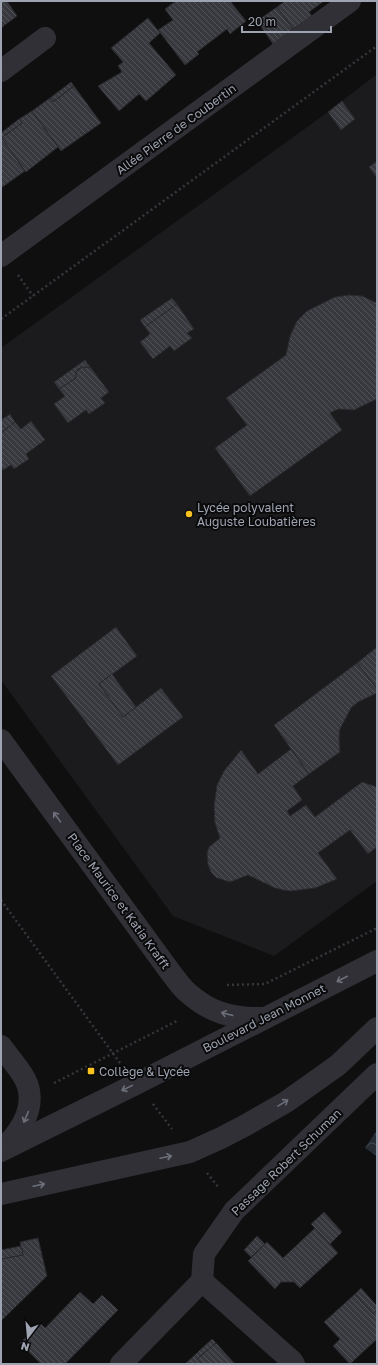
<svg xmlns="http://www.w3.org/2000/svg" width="378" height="1365" font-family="'Golos Text',sans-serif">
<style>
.built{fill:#1b1b1d}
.water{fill:url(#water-waves)}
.building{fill:url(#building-back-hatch);stroke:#29292d}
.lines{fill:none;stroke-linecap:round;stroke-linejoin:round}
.path{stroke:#36373d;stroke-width:2.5;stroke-dasharray:2 3;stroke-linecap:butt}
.minor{stroke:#303036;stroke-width:22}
.oneway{stroke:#6d707a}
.poi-dot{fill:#f9c21e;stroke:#0a0a0b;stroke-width:1.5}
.labels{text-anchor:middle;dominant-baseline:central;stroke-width:4;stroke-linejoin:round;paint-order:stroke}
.street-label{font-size:12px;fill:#9fa4b2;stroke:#0a0a0b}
.poi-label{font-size:12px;fill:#9fa4b2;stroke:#0a0a0b;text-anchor:start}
</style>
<defs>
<pattern id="water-waves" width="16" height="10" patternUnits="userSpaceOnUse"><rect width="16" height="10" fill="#252c34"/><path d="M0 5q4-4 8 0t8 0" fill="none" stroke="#41484f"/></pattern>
<pattern id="building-back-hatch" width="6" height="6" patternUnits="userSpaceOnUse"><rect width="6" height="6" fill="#38393e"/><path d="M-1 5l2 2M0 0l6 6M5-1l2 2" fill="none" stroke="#525358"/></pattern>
</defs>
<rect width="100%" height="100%" fill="#0f0f10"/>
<path class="built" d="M377,74v807l-103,75 -101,-40 -172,-236v-332l327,-236z"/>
<path class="water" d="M377,1130v26l-12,-8z"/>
<g class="building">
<path d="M1,1h6l10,15 -12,9 -4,-4z"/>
<path d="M176,1h54l16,20 -16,13 -3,-5 -30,23 2,2 -14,11 -27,-35 15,-10 -8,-11z"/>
<path d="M285,1h39l-15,11 3,4 -19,13 -16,-22z"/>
<path d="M277,7l16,22 -20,15 -16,-23z"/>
<path d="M148,18l12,15 -11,10 27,32 -30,26 -7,-7 -20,17 -21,-25 24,-14 -4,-6 5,-4 -12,-14z"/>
<path d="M1,21l4,4 -4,3z"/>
<path d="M71,82l3,4 -21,16 -3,-4z"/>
<path d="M74,86l27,37 -40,28 -29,-40 18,-13 3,4z"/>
<path d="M342,101l13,18 -14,11 -13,-18z"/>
<path d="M32,111l26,36 -32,25 -25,-34 21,-15 -3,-4z"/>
<path d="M19,119l3,4 -21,15v-5z"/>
<path d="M1,137l24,34 -24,17z"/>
<path d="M377,161v17l-8,-11z"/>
<path d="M349,295l13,1 15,7v96l-23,11 -16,-1 -8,4 12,17 -92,66 -35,-48 32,-23 -21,-27 60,-43 4,-19 7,-15 10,-10 28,-14z"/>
<path d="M172,298l5,6 -32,23 -5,-7z"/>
<path d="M177,304l17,25 -7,4 5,5 -18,13 -4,-5 -17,13 -13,-17 10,-8 -5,-7z"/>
<path d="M85,360l6,8 -9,-1 -4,2 -2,3v6l-17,11 -5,-7z"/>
<path d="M82,367l9,1 18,24 -8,6 4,5 -16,11 -3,-4 -18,13 -14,-19 11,-8 -6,-7 17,-11v-6z"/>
<path d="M10,414l5,8 -14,11v-13z"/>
<path d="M31,421l14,19 -19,14 3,5 -15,10 -3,-4 -8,5 -2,-3v-34l14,-11 6,7z"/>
<path d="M116,627l21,29 -38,28 24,33 38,-29 22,29 -65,48 -67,-89z"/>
<path d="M377,647v42l-20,-26z"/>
<path d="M357,663l20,26v4l-19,9 -7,6 -11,21 -1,9 1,14 -31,22 -35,-49z"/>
<path d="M112,674l24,33 -13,10 -24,-33z"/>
<path d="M291,749l18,25 -16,12 9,14 -15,11 3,5 16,-11 9,12 47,-35 15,5v60l-9,7 -18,-24 -32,23 19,26 -22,9 -24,3 -8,-1 -8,-2 -27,-13 -18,7 -13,-4 -6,-6 -3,-7 -1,-12 2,-6 11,-9 -5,-15 -1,-17 3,-21 7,-14 17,-21 17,24z"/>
<path d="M324,1212l18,20 -12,12 -19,-20z"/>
<path d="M315,1228l23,25 -38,35 -6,-6h-13l-6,7 -27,-28 19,-19 16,16z"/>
<path d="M257,1236l8,8 -14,13 -7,-7z"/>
<path d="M38,1238l9,38 -46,45v-62l22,-4 -3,-13z"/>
<path d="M21,1246l2,9 -22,4v-9z"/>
<path d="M361,1288l16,18v4l-4,4 -18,-20z"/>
<path d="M80,1292l13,12 9,-9 16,15 -53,54h-24l-21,-21 20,-20 5,5z"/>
<path d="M355,1294l18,20 4,-4v29l-27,25 -17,-18 7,-7 -16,-17z"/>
<path d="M212,1339l4,4 -19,16 5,5h-17z"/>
<path d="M216,1343l19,21h-33l-5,-5z"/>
</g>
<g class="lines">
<g class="path">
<path d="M18,275l15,21"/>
<path d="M1,319l376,-273"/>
<path d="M1,900l119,163"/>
<path d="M227,985l38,-1 112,-56"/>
<path d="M54,1083l125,-63"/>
<path d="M153,1104l19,25"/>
<path d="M207,1173l12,15"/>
</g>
<g class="minor">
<path d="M1,71l44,-33"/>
<path d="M1,256l349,-255"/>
<path d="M1,740l170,233c5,6 10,14 16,19 23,21 46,27 77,26"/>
<path d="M1,1046c8,11 18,22 24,33 13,26 -3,50 -20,68"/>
<path d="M1,1151l137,-68 239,-122"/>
<path d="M1,1194l189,-42 31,-14 25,-13 40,-23 52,-37 39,-37"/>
<path d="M202,1281l2,-27 30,-43 143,-137"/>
<path d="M121,1364l81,-83 90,80 2,3"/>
</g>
</g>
<defs><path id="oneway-shaft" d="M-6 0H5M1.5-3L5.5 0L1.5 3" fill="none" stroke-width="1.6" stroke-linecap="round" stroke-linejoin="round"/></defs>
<g class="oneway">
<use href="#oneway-shaft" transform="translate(57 817) rotate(-126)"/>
<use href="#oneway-shaft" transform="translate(342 979) rotate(153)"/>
<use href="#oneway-shaft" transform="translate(227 1014) rotate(-165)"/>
<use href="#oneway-shaft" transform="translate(127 1088) rotate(154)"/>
<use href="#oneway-shaft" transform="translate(283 1103) rotate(-32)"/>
<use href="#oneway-shaft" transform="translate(26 1117) rotate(113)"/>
<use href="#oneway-shaft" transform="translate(166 1157) rotate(-12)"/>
<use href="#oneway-shaft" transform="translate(39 1185) rotate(-12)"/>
</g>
<g class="poi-dot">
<circle cx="189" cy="514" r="4"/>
<rect x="87" y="1067" width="8" height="8" rx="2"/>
</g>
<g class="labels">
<g class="street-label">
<text transform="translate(176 129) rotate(-36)">Allée Pierre de Coubertin</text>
<text transform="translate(119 901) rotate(54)">Place Maurice et Katia Krafft</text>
<text transform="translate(264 1018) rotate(-27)">Boulevard Jean Monnet</text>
<text transform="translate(286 1162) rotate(-44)">Passage Robert Schuman</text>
</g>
<g class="poi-label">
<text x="197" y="507">Lycée polyvalent<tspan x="197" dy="14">Auguste Loubatières</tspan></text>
<text x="99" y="1071">Collège &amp; Lycée</text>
</g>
</g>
<rect width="378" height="1365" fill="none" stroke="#9fa4b2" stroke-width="4"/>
<g transform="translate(28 1337) rotate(196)" stroke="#0a0a0b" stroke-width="3" paint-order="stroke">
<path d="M0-3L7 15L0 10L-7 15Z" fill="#9fa4b2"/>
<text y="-6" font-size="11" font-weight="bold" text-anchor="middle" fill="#9fa4b2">N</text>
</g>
<path d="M242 26v6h89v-6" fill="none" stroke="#9fa4b2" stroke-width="2"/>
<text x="248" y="26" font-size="12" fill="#9fa4b2" stroke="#0a0a0b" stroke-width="3" paint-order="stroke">20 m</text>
</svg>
